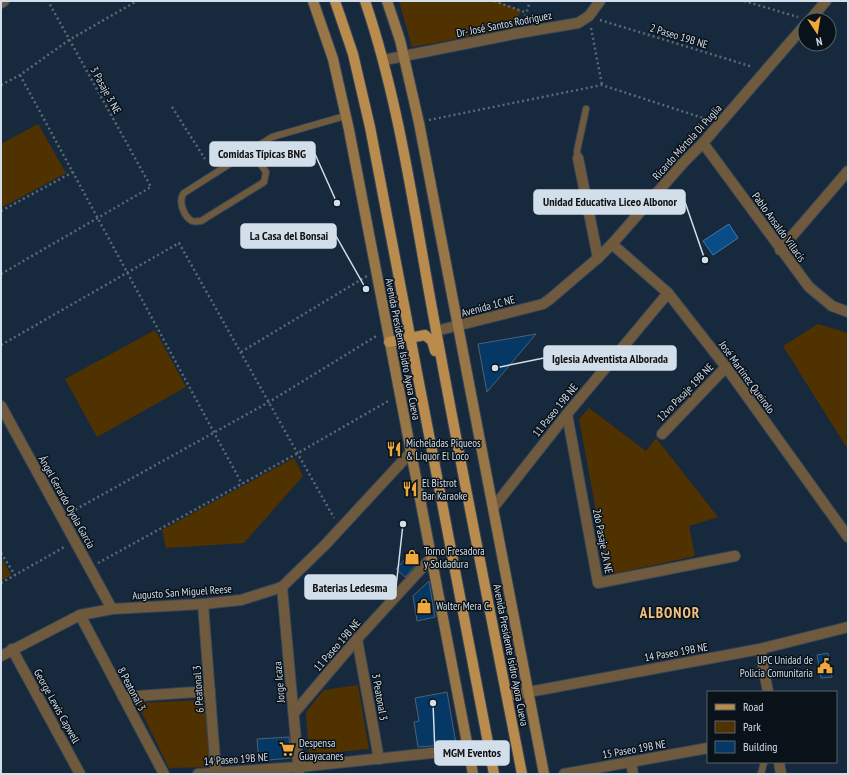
<svg xmlns="http://www.w3.org/2000/svg" width="849" height="775" font-family="'PT Sans Narrow',sans-serif">
<style>
.green{fill:#503200}
.water{fill:#084d87;stroke:#4578a5}
.building{fill:#053864;stroke:#4d6176}
.lines{fill:none;stroke-linecap:round;stroke-linejoin:round}
.service-casing{stroke:#354658;stroke-width:8}
.minor-casing{stroke:#354658;stroke-width:12}
.tertiary-casing{stroke:#354658;stroke-width:12}
.secondary-casing{stroke:#354658;stroke-width:12}
.primary-casing{stroke:#354658;stroke-width:12}
.path{stroke:#5a6a7a;stroke-width:2.5;stroke-dasharray:2 3;stroke-linecap:butt}
.service{stroke:#705a3d;stroke-width:6}
.minor{stroke:#705a3d;stroke-width:10}
.tertiary{stroke:#705a3d;stroke-width:10}
.secondary{stroke:#997646;stroke-width:10}
.primary{stroke:#b98b4c;stroke-width:10}
.labels{text-anchor:middle;dominant-baseline:central;stroke-width:3;stroke-linejoin:round;paint-order:stroke}
.street-label{font-size:11px;fill:#d2deea;stroke:#091119}
.poi-label{font-size:11px;fill:#d2deea;stroke:#091119;text-anchor:start}
.district-label{font-size:15px;font-weight:bold;letter-spacing:1px;fill:#f2c07f;stroke:#091119}
.leader{fill:none;stroke:#d2deea;stroke-width:1.5}
.callout-dot{fill:#d2deea;stroke:#091119;stroke-width:1.5}
.callout{fill:#d2deea;stroke:#d2deea;stroke-width:1.5}
.callout-label{font-size:12px;text-anchor:middle;font-weight:bold;fill:#111}
</style>
<rect width="100%" height="100%" fill="#17293c"/>
<g class="green">
<path d="M399,1h98l24,9 -8,19 -101,18z"/>
<path d="M38,124l28,49 -65,35v-64z"/>
<path d="M818,324l30,9 -1,115 -64,-102z"/>
<path d="M155,330l31,57 -89,50 -32,-58z"/>
<path d="M589,408l57,43 10,-13 62,79 -29,9 6,30 -87,19 -29,-156z"/>
<path d="M294,458l9,18 -59,67 -78,5 -4,-18z"/>
<path d="M1,557l10,18 -10,6z"/>
<path d="M358,685l11,64 -60,6 -3,-43 18,-22z"/>
<path d="M205,700l7,67 -43,1 -32,-65z"/>
</g>
<path class="water" d="M729,224l9,14 -25,17 -10,-14z"/>
<g class="building">
<path d="M536,334l-49,58 -9,-48z"/>
<path d="M415,549l3,14 -13,14 -9,-8z"/>
<path d="M429,581l6,36 -18,4 -4,-25z"/>
<path d="M828,653l4,24 -11,1 -4,-23z"/>
<path d="M447,692l9,52 -38,3 -4,-25 5,-1 -4,-23z"/>
<path d="M289,737l2,21 -32,3 -2,-22z"/>
</g>
<g class="lines">
<defs>
<g id="service">
<path d="M251,150l15,22 -2,10 -63,39c-3,0 -6,1 -9,0 -9,-5 -14,-21 -8,-28l88,-56 73,-21"/>
<path d="M578,158l-1,-7 9,-42"/>
<path d="M761,774l3,-12"/>
</g>
<g id="minor">
<path d="M810,20l16,-19"/>
<path d="M384,60l135,-27 59,-10 11,-7 11,-15"/>
<path d="M703,143l106,144 23,19 16,6"/>
<path d="M578,158l20,100"/>
<path d="M612,244l56,49 58,74 122,170"/>
<path d="M780,250l68,-79"/>
<path d="M436,331l107,-27 7,-5 48,-41 14,-14 72,-82 19,-19 102,-118"/>
<path d="M1,406l111,203"/>
<path d="M567,414l31,169 137,-27"/>
<path d="M662,434l64,-67"/>
<path d="M493,508l74,-94 101,-121"/>
<path d="M282,587l17,187"/>
<path d="M203,604l13,169"/>
<path d="M80,615l84,159"/>
<path d="M357,639l22,120"/>
<path d="M12,649l68,125"/>
<path d="M760,649l8,43"/>
<path d="M1,656l79,-41 32,-6 91,-5 38,-4 41,-13 43,-42 86,-93"/>
<path d="M507,696l253,-47 88,-22"/>
<path d="M123,697l87,-6"/>
<path d="M294,713l63,-74 74,-81"/>
<path d="M631,762l2,12"/>
<path d="M779,762l2,12"/>
<path d="M198,774l101,-7 190,-20"/>
<path d="M564,774l144,-26"/>
</g>
<path id="tertiary" d="M1,3l3,-2"/>
<g id="secondary">
<path d="M313,1l20,58 16,71 124,644"/>
<path d="M387,1l13,39 19,83 125,651"/>
</g>
<g id="primary">
<path d="M335,1l18,53 17,73 124,647"/>
<path d="M365,1c36,106 50,219 71,329 27,148 57,296 86,444"/>
<path d="M389,342l36,-7 7,6 3,10"/>
</g>
</defs>
<use href="#service" class="service-casing"/>
<use href="#minor" class="minor-casing"/>
<use href="#tertiary" class="tertiary-casing"/>
<use href="#secondary" class="secondary-casing"/>
<use href="#primary" class="primary-casing"/>
<g class="path">
<path d="M494,1l33,12"/>
<path d="M744,1l54,16"/>
<path d="M600,20l153,47"/>
<path d="M524,21l6,-20"/>
<path d="M591,28l11,57"/>
<path d="M20,75l222,409"/>
<path d="M1,85l19,-10 49,-35 68,-39"/>
<path d="M172,107l33,52"/>
<path d="M429,120l173,-35 107,35"/>
<path d="M1,211l72,-39"/>
<path d="M1,274l150,-87 -103,-186"/>
<path d="M1,345l178,-102 155,275"/>
<path d="M241,352l126,-76"/>
<path d="M71,512l198,-110 109,-67"/>
<path d="M1,553l14,22"/>
<path d="M98,563l200,-110 92,-53"/>
<path d="M1,583l65,-37"/>
</g>
<use href="#service" class="service"/>
<use href="#minor" class="minor"/>
<use href="#tertiary" class="tertiary"/>
<use href="#secondary" class="secondary"/>
<use href="#primary" class="primary"/>
</g>
<defs>
<symbol id="restaurant-bare" viewBox="-9 -9 18 18"><path d="M-5-6h1v4h1v-4h1v4h1v-4h1v5L-1.5 .5V6h-2V.5L-5-1ZM5-6V6H3V1.5H1.5Q1.5-4 5-6Z" fill="#eea83c" stroke="#091119" stroke-width="2.5" paint-order="stroke"/></symbol>
<symbol id="shop-bare" viewBox="-9 -9 18 18"><path d="M-5-2.5h2.3a2.7 3.5 0 0 1 5.4 0H5L5.5 6h-11ZM-1.5-2.5h3a1.5 2.3 0 0 0-3 0Z" fill="#eea83c" stroke="#091119" stroke-width="2.5" paint-order="stroke"/></symbol>
<symbol id="civic-bare" viewBox="-9 -9 18 18"><path d="M-.6-6.5H3V-4.5H.6V-3L4-1V1h2V6H-6V1h2V-1L-.6-3ZM-1.2 2.5V6h2.4V2.5Z" fill="#eea83c" stroke="#091119" stroke-width="2.5" paint-order="stroke"/></symbol>
<symbol id="supermarket-bare" viewBox="-9 -9 18 18"><path d="M-6-5.5h2.5l.6 2H6L4.5 2H-2.5L-4.4-4H-6ZM-1.5 3.2a1.3 1.3 0 1 0 .1 0ZM3 3.2a1.3 1.3 0 1 0 .1 0Z" fill="#eea83c" stroke="#091119" stroke-width="2.5" paint-order="stroke"/></symbol>
</defs>
<g fill-rule="evenodd">
<use href="#restaurant-bare" x="383" y="438" width="22" height="22"/>
<use href="#restaurant-bare" x="399" y="478" width="22" height="22"/>
<use href="#shop-bare" x="401" y="546" width="22" height="22"/>
<use href="#shop-bare" x="413" y="595" width="22" height="22"/>
<use href="#civic-bare" x="814" y="655" width="22" height="22"/>
<use href="#supermarket-bare" x="276" y="738" width="22" height="22"/>
</g>
<g class="labels">
<g class="street-label">
<text transform="translate(504 24) rotate(-11)">Dr- José Santos Rodríguez</text>
<text transform="translate(679 36) rotate(17)">2 Paseo 19B NE</text>
<text transform="translate(106 90) rotate(61)">3 Pasaje 3 NE</text>
<text transform="translate(687 142) rotate(-48)">Ricardo Mórtola Di Puglia</text>
<text transform="translate(779 227) rotate(54)">Pablo Ansaldo Villacís</text>
<text transform="translate(488 306) rotate(-15)">Avenida 1C NE</text>
<text transform="translate(403 349) rotate(79)">Avenida Presidente Isidro Ayora Cueva</text>
<text transform="translate(747 377) rotate(54)">José Martínez Queirolo</text>
<text transform="translate(685 392) rotate(-46)">12vo Pasaje 19B NE</text>
<text transform="translate(555 410) rotate(-51)">11 Paseo 19B NE</text>
<text transform="translate(67 502) rotate(61)">Ángel Gerardo Oyola García</text>
<text transform="translate(603 541) rotate(79)">2do Pasaje 2A NE</text>
<text transform="translate(182 592) rotate(-4)">Augusto San Miguel Reese</text>
<text transform="translate(337 645) rotate(-49)">11 Paseo 19B NE</text>
<text transform="translate(676 652) rotate(-10)">14 Paseo 19B NE</text>
<text transform="translate(511 655) rotate(79)">Avenida Presidente Isidro Ayora Cueva</text>
<text transform="translate(279 682) rotate(-95)">Jorge Icaza</text>
<text transform="translate(132 689) rotate(62)">8 Peatonal 3</text>
<text transform="translate(198 689) rotate(-94)">6 Peatonal 3</text>
<text transform="translate(380 697) rotate(80)">3 Peatonal 3</text>
<text transform="translate(57 706) rotate(61)">George Lewis Capwell</text>
<text transform="translate(634 749) rotate(-10)">15 Paseo 19B NE</text>
<text transform="translate(236 759) rotate(-4)">14 Paseo 19B NE</text>
</g>
<g class="poi-label">
<text x="406" y="443">Micheladas Piqueos<tspan x="406" dy="13">&amp; Liquor El Loco</tspan></text>
<text x="422" y="483">El Bistrot<tspan x="422" dy="13">Bar Karaoke</tspan></text>
<text x="424" y="551">Torno Fresadora<tspan x="424" dy="13">y Soldadura</tspan></text>
<text x="436" y="606">Walter Mera C.</text>
<text x="813" y="660" text-anchor="end">UPC Unidad de<tspan x="813" dy="13">Policia Comunitaria</tspan></text>
<text x="299" y="743">Despensa<tspan x="299" dy="13">Guayacanes</tspan></text>
</g>
<g class="district-label">
<text x="670" y="612">ALBONOR</text>
</g>
</g>
<path class="leader" d="M337 203L315 154M705 260L685 202M366 289L336 236M495 368L544 358M403 524L396 587M433 703L435 753"/>
<g class="callout-dot">
<circle cx="337" cy="203" r="4"/>
<circle cx="705" cy="260" r="4"/>
<circle cx="366" cy="289" r="4"/>
<circle cx="495" cy="368" r="4"/>
<circle cx="403" cy="524" r="4"/>
<circle cx="433" cy="703" r="4"/>
</g>
<g class="callout">
<rect x="210" y="142" width="105" height="24" rx="4"/>
<rect x="534" y="190" width="151" height="24" rx="4"/>
<rect x="241" y="224" width="95" height="24" rx="4"/>
<rect x="544" y="346" width="132" height="24" rx="4"/>
<rect x="305" y="575" width="91" height="24" rx="4"/>
<rect x="435" y="741" width="74" height="24" rx="4"/>
</g>
<g class="callout-label">
<text x="262" y="158">Comidas Típicas BNG</text>
<text x="610" y="206">Unidad Educativa Liceo Albonor</text>
<text x="289" y="240">La Casa del Bonsai</text>
<text x="610" y="363">Iglesia Adventista Alborada</text>
<text x="350" y="592">Baterias Ledesma</text>
<text x="472" y="757">MGM Eventos</text>
</g>
<rect width="849" height="775" fill="none" stroke="#d2deea" stroke-width="4"/>
<rect x="707" y="691" width="130" height="72" fill="#091119" stroke="#59636d"/>
<rect x="715" y="704" width="20" height="6" fill="#b98b4c" stroke="#59636d"/>
<text x="743" y="711" font-size="12" fill="#d2deea">Road</text>
<rect x="715" y="721" width="20" height="12" fill="#503200" stroke="#59636d"/>
<text x="743" y="731" font-size="12" fill="#d2deea">Park</text>
<rect x="715" y="741" width="20" height="12" fill="#053864" stroke="#59636d"/>
<text x="743" y="751" font-size="12" fill="#d2deea">Building</text>
<g transform="translate(817 32) rotate(168)"><circle r="19" fill="#091119" stroke="#59636d"/>
<path d="M0-3L7 15L0 10L-7 15Z" fill="#eea83c"/>
<text y="-6" font-size="11" font-weight="bold" text-anchor="middle" fill="#d2deea">N</text>
</g>
</svg>
